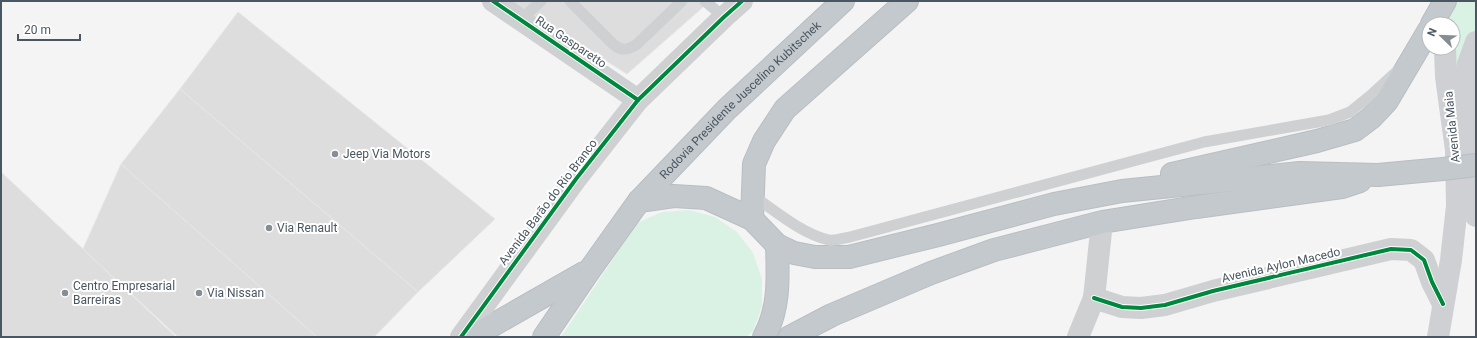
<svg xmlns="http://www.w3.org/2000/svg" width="1477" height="338" font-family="Roboto,sans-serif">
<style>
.green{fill:#d9f2e3}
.building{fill:#ddddde;stroke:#e5e6e7}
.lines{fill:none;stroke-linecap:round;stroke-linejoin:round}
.trunk-casing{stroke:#b9bec3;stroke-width:24}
.service{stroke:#ced0d2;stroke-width:11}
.minor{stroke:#ced0d2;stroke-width:22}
.tertiary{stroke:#ced0d2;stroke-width:22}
.secondary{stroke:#ced0d4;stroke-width:22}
.trunk{stroke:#c4c9cd;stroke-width:22}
.trunk-bridge-casing{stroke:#b9bec3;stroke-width:24;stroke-linecap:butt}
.trunk-bridge{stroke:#c4c9cd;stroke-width:22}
.cycleway-casing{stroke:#fff;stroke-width:6}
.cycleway{stroke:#00873e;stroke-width:4}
.poi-dot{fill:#868d94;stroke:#fff;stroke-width:1.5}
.labels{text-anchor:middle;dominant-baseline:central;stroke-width:4;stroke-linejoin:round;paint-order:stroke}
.street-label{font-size:12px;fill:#4a5661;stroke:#fff}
.poi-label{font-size:12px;fill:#4a5661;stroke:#fff;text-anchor:start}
</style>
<rect width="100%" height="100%" fill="#f4f4f4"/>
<g class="green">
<path d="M1456,1h20v30l-3,4 -20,70v-81h-5v-4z"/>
<path d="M689,210l26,7 22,15 16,21 9,26v27l-9,25 -7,6h-185l76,-114 25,-11z"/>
</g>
<g class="building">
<path d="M511,1h199l-83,73z"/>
<path d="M238,12l257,207 -77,73 -238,-203z"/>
<path d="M180,89l238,203 -44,45h-57l-196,-173z"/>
<path d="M121,164l196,173h-139l-95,-88z"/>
<path d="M1,172l82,77 93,88h-175z"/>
</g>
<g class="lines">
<defs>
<g id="trunk">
<path d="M1432,24l13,-23"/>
<path d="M1172,174l145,-33 38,-11 16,-12 16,-17 42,-71"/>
<path d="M639,201l35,-5 32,2 46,21 25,26 17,8 21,4h34l89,-22 116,-31 68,-13 178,-18 78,2 65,-6"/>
<path d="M752,219l2,-55 10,-23 21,-32 122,-108"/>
<path d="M472,337l112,-64"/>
<path id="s1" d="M544,337l45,-66 50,-70 88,-92 116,-108"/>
<path d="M764,337c16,-29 14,-60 13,-92"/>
<path d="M790,337l42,-22 99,-42 63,-23 108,-28 94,-15 146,-20 18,-6"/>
</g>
</defs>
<use href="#trunk" class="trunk-casing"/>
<g class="service">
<path d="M570,1l44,44c8,6 13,5 22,0l46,-44"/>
<path d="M705,1l19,16"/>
<path d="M521,20l20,-19"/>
<path d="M752,195c22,15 50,39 77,45 6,1 15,-2 21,-3l354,-95 125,-22 21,-8 21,-17 25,-23"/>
</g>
<g class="minor">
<path d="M493,1l145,99"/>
<path d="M1094,298l28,9 19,1 24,-3 48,-14 178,-42 20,1 13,10 8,22 11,22"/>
<path d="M1078,337l16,-39 8,-76"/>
</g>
<path class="tertiary" d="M461,337l115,-158 62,-79 86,-83 18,-16"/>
<g class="secondary">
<path d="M1476,42l-8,22 -4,23 10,118 2,11"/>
<path d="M1438,337l13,-77 6,-54 -1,-56 -10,-73 -1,-29"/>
</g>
<use href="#trunk" class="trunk"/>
<defs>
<path id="trunk-bridge" d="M1443,169l33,-4"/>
</defs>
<use href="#trunk-bridge" class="trunk-bridge-casing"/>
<use href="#trunk-bridge" class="trunk-bridge"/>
<defs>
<g id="cycleway">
<path d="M493,1l145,99"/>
<path d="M1094,298l28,9 19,1 24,-3 48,-14 178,-42 20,1 13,10 8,22 11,22"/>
<path d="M461,337l115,-158 62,-79 86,-83 18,-16"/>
</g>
</defs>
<use href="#cycleway" class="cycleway-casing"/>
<use href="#cycleway" class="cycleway"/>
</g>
<g class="poi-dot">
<circle cx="335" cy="154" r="4"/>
<circle cx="269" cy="228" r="4"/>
<circle cx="65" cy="293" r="4"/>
<circle cx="199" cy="293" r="4"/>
</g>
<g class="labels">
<g class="street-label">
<text transform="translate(571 42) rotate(34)">Rua Gasparetto</text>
<text stroke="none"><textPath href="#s1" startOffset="309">Rodovia Presidente Juscelino Kubitschek</textPath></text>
<text transform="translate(1452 127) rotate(-96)">Avenida Maia</text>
<text transform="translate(548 202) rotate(-53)">Avenida Barão do Rio Branco</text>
<text transform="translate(1281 265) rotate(-13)">Avenida Aylon Macedo</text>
</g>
<g class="poi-label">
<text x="343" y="154">Jeep Via Motors</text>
<text x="277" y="228">Via Renault</text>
<text x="73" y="286">Centro Empresarial<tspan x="73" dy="14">Barreiras</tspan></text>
<text x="207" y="293">Via Nissan</text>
</g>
</g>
<rect width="1477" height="338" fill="none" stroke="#4a5661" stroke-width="4"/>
<g transform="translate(1441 36) rotate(293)"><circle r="19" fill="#ffffff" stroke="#b7bbc0"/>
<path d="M0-3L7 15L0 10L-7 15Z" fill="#868d94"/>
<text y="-6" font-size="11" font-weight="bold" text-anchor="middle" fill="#4a5661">N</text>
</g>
<path d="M18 34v6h62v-6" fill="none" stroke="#4a5661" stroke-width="2"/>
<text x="24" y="34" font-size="12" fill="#4a5661" stroke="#ffffff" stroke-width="3" paint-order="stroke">20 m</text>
</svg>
